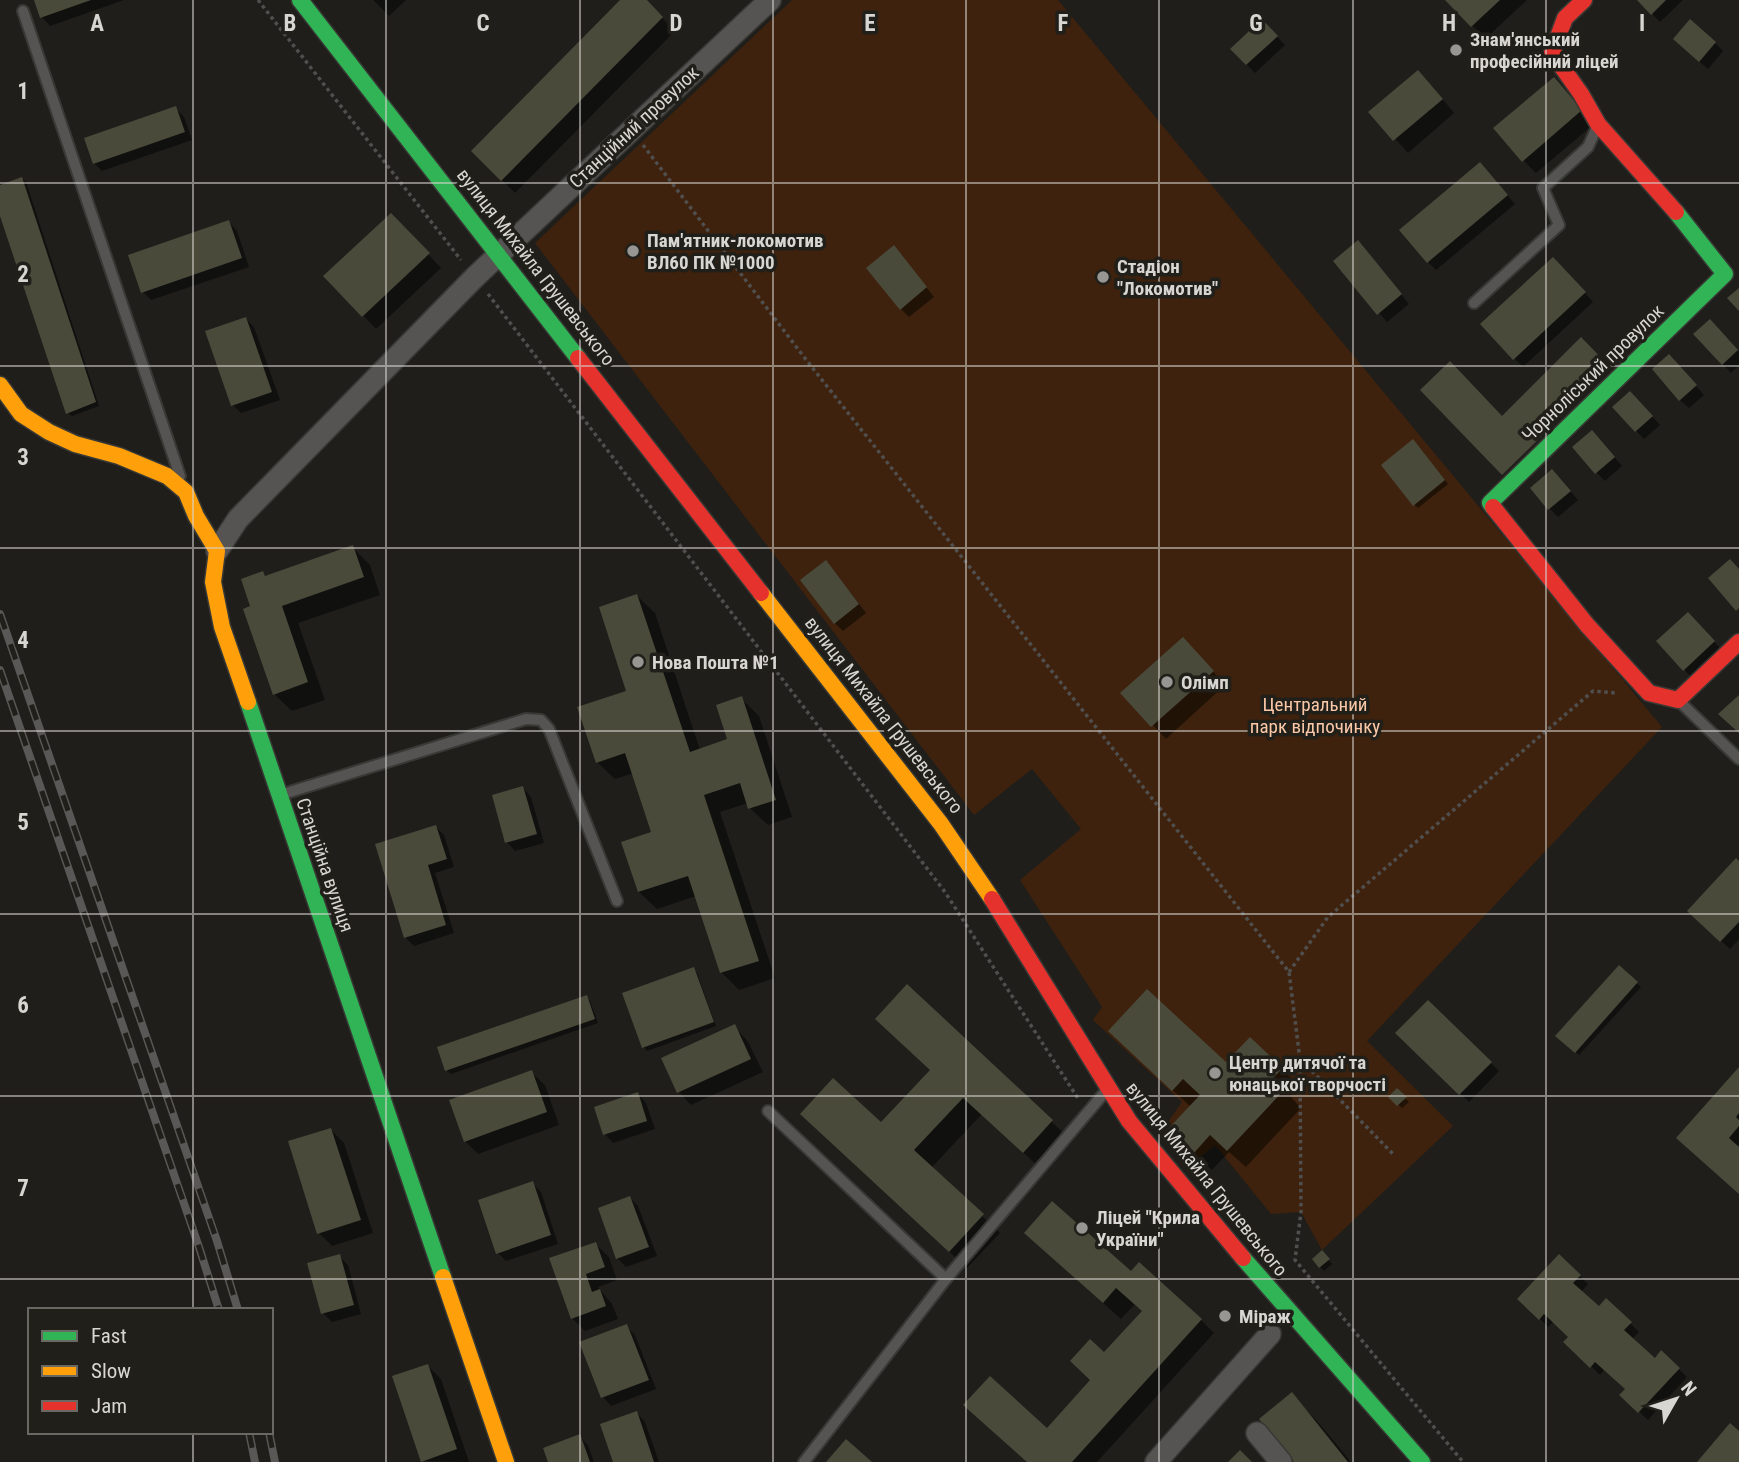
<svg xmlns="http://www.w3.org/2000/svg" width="1739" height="1462" font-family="'Roboto Condensed',sans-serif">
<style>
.green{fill:#3e220d}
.shadow{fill:#0007}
.building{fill:#4a4a3b}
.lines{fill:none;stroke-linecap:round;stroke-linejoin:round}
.lane-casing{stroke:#383835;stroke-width:14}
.street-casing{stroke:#383835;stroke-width:24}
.fast-casing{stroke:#383835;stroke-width:19}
.slow-casing{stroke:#383835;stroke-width:19}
.jam-casing{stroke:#383835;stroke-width:19}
.path{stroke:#504f4e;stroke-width:3.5;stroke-dasharray:3.5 3.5;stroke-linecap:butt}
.lane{stroke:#565453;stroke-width:10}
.street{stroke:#565453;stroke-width:21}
.fast{stroke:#30b455;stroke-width:16}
.slow{stroke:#ff9f0a;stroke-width:16}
.jam{stroke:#e5322d;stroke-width:16}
.rail-casing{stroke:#595856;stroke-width:8}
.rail{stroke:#211f19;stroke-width:5;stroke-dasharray:16;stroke-linecap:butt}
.grid{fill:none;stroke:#d8d6d2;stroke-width:2;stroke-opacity:0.55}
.poi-dot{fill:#979692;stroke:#211f19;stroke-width:2.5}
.labels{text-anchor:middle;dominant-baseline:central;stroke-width:7;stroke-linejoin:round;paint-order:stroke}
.poi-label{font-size:19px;font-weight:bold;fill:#d8d6d2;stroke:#211f19;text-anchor:start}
.street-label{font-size:19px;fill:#d8d6d2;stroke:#211f19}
.park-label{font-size:19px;fill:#fbc8a7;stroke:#211f19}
.grid-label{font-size:23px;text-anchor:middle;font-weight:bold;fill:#d8d6d2;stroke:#211f19;stroke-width:7;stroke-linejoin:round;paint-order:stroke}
</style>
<rect width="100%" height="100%" fill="#1f1e1b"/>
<path class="green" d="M792,0h266l604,727 -295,314 86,85 -131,124 -21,-38 -30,2 -56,-69 -22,18 -30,-34 19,-27 -89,-82 9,-13 -82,-127 61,-51 -49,-60 -58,46 -439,-572z"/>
<g class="shadow">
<path d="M35,0h89l-74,26 -8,-9z"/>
<path d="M373,0h33l-17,16z"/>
<path d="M623,0h21l31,31 -160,162 -42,-42z"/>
<path d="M1448,0h79l-42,39z"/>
<path d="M1639,0h44l-23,22z"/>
<path d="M1262,21l23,24 -30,28 -23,-24z"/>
<path d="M1715,43l8,8 -15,18 -25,-22z"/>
<path d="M1554,79l40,45 -58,49 -13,-13z"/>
<path d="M1431,85l23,28 -46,40 -37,-41z"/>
<path d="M175,108l9,9 8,23 -90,31 -8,-8z"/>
<path d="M1488,173l27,31 -79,66 -8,-8z"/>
<path d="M22,179l4,3 73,224 -27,10 -4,-3 -68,-202v-24z"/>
<path d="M229,222l8,9 12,36 -98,33 -8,-8z"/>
<path d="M404,228l37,40 -65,61 -50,-53z"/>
<path d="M1366,251l43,53 -22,18 -52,-61z"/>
<path d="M902,256l32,41 -25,20 -8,-8z"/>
<path d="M1562,267l31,35 -70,65 -9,-9z"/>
<path d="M246,319l8,8 26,73 -39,13 -8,-8z"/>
<path d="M1718,329l21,23v13l-8,8 -36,-39z"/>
<path d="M1678,365l26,30 -15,13 -9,-8z"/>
<path d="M1638,401l22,24 -16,14 -8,-8z"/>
<path d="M1600,441l22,25 -17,15 -9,-9z"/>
<path d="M1417,445l31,39 -30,24 -4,-4z"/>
<path d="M1561,479l17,21 -20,17 -9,-9z"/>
<path d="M352,547l18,18 10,30 -82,28 27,77 -33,11 -18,-17 -22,-87 11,-34 4,4z"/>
<path d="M834,571l32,42 -23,18 -8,-8z"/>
<path d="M637,596l18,17 45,137 29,-10 12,-42 18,18 33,101 -24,8 -18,-17 -2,-5 -28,9 55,166 -36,12 -18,-18 -25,-76 -39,13 -18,-17 15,-59 -20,-60 -19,6 -18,-17 32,-70z"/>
<path d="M1696,622l26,28 -30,28 -8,-9z"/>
<path d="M1196,652l29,33 -59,54 -43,-46z"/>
<path d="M523,788l8,9 13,46 -29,8 -8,-9z"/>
<path d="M436,827l8,8 10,32 -19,6 19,60 -40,13 -9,-9z"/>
<path d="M1739,863v76l-9,10 -33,-30z"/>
<path d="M1619,967l22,20 -62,68 -21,-19z"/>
<path d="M693,969l4,4 19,53 -69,25 -3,-4z"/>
<path d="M907,987l163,152 -29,30 -59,-55 -51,54 69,65 -33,35 -147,-136 61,-8 51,-54z"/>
<path d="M586,997l4,4 8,22 -147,51 -4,-4z"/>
<path d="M1428,1002l71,69 -30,31 -71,-69z"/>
<path d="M734,1027l13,13 16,32 -72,33 -13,-14z"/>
<path d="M1128,1049l98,16 56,4 17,17 -9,10 11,12 -55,59 -17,-15 -17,18 -25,-22 4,-41z"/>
<path d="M1739,1070v74l-3,3 3,3v42l-52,-46z"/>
<path d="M531,1072l14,13 14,40 -81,29 -13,-13z"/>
<path d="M1397,1090l12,12 -7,6 -12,-11z"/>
<path d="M638,1094l8,9 9,26 -42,14 -8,-9z"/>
<path d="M331,1130l13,13 29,90 -41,13 -13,-13z"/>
<path d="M532,1183l9,9 17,52 -52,17 -8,-8z"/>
<path d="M630,1198l8,8 19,50 -31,11 -8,-8 -18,-50z"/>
<path d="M595,1244l14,13 8,23 -19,7 14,17 6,15 -33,12 -13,-13z"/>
<path d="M1044,1250l87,24 70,46 13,13 -117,129h-69l19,-32 45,-49 12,-26 40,-43 -9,-8 -14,15z"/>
<path d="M1322,1253l10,11 -8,7 -4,-4z"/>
<path d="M339,1256l9,9 13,49 -29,8 -9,-9z"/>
<path d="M1559,1257l29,27 -7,8 18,16 7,-7 33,31 -7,7 23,21 7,-7 25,24 -39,43 -26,-25 5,-5 -22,-21 -5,6 -34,-33 4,-5 -16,-16 -6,6 -28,-28z"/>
<path d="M626,1326l9,9 21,54 -45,17 -8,-9z"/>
<path d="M428,1366l13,13 28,83 -47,-1z"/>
<path d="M1291,1395l26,26 34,41h-55z"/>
<path d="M637,1413l8,9 14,40h-44z"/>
<path d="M579,1436l9,9 6,17h-44z"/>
</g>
<g class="building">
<path d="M34,0h57l-51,18z"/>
<path d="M620,0h27l16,17 -162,164 -30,-30z"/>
<path d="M1445,0h55l-29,27z"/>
<path d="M1637,0h29l-15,15z"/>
<path d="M1262,19l16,17 -32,29 -16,-16z"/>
<path d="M1690,19l26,23 -17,20 -26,-23z"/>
<path d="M1418,70l25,29 -50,42 -25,-29z"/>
<path d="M1554,77l28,33 -60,52 -29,-34z"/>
<path d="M176,106l9,26 -92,32 -9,-26z"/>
<path d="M1480,162l28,33 -81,68 -28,-33z"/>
<path d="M22,177l74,225 -30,12 -66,-198v-31z"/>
<path d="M391,213l39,40 -68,64 -39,-41z"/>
<path d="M229,220l13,38 -101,35 -13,-38z"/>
<path d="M1358,240l44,54 -25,21 -44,-54z"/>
<path d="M894,245l33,42 -27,23 -34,-42z"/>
<path d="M1553,257l33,35 -73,68 -33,-36z"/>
<path d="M1739,288v23l-12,-13z"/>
<path d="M246,317l26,75 -41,14 -26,-75z"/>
<path d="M1710,319l28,31 -16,15 -29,-31z"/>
<path d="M1581,337l30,31 -109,107 -82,-85 30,-29 52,55z"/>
<path d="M1669,354l28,31 -18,16 -27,-32z"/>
<path d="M1630,391l23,25 -18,16 -23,-25z"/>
<path d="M1592,430l23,27 -20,17 -23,-27z"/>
<path d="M1413,439l32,41 -32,26 -32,-41z"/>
<path d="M1552,469l19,22 -23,19 -18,-22z"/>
<path d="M353,545l11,32 -82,29 26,76 -35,13 -30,-86 7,-3 -9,-27 22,-8 2,5z"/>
<path d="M1730,559l9,10v39l-3,3 -28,-33z"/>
<path d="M826,560l33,44 -25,20 -34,-44z"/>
<path d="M637,594l53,158 37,-13 -11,-34 26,-9 34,104 -28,9 -8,-26 -36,12 55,166 -39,12 -32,-97 -50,16 -17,-50 30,-10 -26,-79 -29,10 -19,-56 49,-16 -27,-84z"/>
<path d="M1688,612l27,29 -32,30 -27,-30z"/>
<path d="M1183,637l31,34 -63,56 -31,-34z"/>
<path d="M1739,695v38l-21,-19z"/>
<path d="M523,786l14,48 -32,9 -13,-48z"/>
<path d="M436,825l11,34 -19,6 18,60 -42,13 -29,-94z"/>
<path d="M1736,858l3,3v61l-19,20 -33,-31z"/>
<path d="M1619,965l19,17 -63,71 -20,-17z"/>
<path d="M694,967l20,55 -72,26 -20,-55z"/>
<path d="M907,984l146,136 -30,33 -60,-55 -49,52 70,64 -35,38 -149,-138 33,-36 48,44 49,-52 -55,-51z"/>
<path d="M1147,989l79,73 24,-25 33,31 -10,10 12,11 -58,62 -17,-16 -17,19 -26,-24 33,-35 -17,-16 -11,12 -64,-60z"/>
<path d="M587,995l8,24 -150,52 -8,-24z"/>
<path d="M1428,1000l64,62 -33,33 -64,-62z"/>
<path d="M735,1024l16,35 -74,34 -16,-35z"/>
<path d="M1739,1067v46l-3,4 3,3v6l-10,12 10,9v47l-63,-56z"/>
<path d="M532,1070l15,42 -83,30 -15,-42z"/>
<path d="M1397,1088l10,9 -10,9 -9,-9z"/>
<path d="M638,1092l9,29 -44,14 -9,-28z"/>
<path d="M331,1128l30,92 -44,14 -29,-93z"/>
<path d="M533,1181l18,54 -55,19 -18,-54z"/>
<path d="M630,1196l19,51 -33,12 -18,-51z"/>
<path d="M1052,1201l79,70 8,-9 63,57 -130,143h-45l-64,-57 27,-29 57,52 43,-48 -20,-19 20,-22 14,13 38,-41 -26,-23 -13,15 -79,-70z"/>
<path d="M596,1242l9,25 -19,7 6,18 8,-3 6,17 -35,13 -22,-61z"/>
<path d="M1322,1250l8,9 -11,9 -7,-9z"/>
<path d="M340,1254l14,51 -33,9 -14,-51z"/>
<path d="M1559,1254l22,21 -8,8 26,23 7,-8 26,24 -8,8 31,28 6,-8 19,18 -42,45 -19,-18 6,-6 -30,-27 -5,6 -27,-26 5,-5 -24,-23 -5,6 -22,-21z"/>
<path d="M627,1324l22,56 -48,18 -22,-56z"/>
<path d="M428,1364l29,85 -36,13 -29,-86z"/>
<path d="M1292,1392l56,70h-54l-35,-43z"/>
<path d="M637,1411l17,51h-41l-13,-38z"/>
<path d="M1730,1423l9,8v31h-42z"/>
<path d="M580,1434l10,28h-42l-5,-14z"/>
<path d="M846,1439l26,23h-46z"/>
<path d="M1240,1450l12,12h-24z"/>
</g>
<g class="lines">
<defs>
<g id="lane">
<path d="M23,11l157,465"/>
<path d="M1474,303l85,-78 -16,-37 45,-41 9,-20"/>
<path d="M1680,702l59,57"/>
<path d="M280,795l246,-76 15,1 8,9 68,172"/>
<path d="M768,1111l178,168"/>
<path d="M804,1462l142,-183 159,-187"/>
</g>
<g id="street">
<path d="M217,551l21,-32 237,-242 295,-277"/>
<path d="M1257,1433l24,29"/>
<path d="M1156,1462l114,-128"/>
</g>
<g id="fast">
<path d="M300,0l278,358"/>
<path d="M1493,507l-3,-4 235,-229 -49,-62"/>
<path d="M248,702l195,575"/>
<path d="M1243,1258l179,204"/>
</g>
<g id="slow">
<path d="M0,385l21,29 28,18 26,12 44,12 48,20 19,16 10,24 21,35 -4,31 9,45 26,75"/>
<path d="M761,593l180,231 51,75"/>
<path d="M443,1277l63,185"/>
</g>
<g id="jam">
<path d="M1584,0l-19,18 -13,35 29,41 17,30 78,88"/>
<path d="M578,358l183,235"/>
<path d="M1493,507l94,118 62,68 29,7 61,-58"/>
<path d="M992,899l137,222 114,137"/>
</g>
</defs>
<use href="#lane" class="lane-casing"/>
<use href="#street" class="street-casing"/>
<use href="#fast" class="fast-casing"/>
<use href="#slow" class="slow-casing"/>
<use href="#jam" class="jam-casing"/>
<g class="path">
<path d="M258,0l203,260"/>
<path d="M643,145l161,212 485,615 11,88 1,152 -6,48 168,202"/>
<path d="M488,294l457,598 134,208"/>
<path d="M1289,972l39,-55 265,-226 23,2"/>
<path d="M1302,1061l91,93"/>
</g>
<use href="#lane" class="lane"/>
<use href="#street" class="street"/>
<use href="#fast" class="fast"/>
<use href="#slow" class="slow"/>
<use href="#jam" class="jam"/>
<defs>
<g id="rail">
<path d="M0,614l217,627 21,69"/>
<path d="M0,670l199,577 20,63"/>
<path d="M249,1432l6,30"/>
<path d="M269,1432l6,30"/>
</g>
</defs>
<use href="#rail" class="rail-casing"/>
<use href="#rail" class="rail"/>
</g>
<path class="grid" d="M193,0v1310M386,0v1462M580,0v1462M773,0v1462M966,0v1462M1159,0v1462M1353,0v1462M1546,0v1462M0,183h1739M0,366h1739M0,548h1739M0,731h1739M0,914h1739M0,1096h1739M0,1279h1739M193,1432v30"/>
<g class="poi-dot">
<circle cx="1456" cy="50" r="7"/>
<circle cx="633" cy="251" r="7"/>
<circle cx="1103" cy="277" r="7"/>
<circle cx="638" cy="662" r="7"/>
<circle cx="1167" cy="682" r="7"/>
<circle cx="1215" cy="1073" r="7"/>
<circle cx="1082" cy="1228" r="7"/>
<circle cx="1225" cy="1316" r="7"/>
</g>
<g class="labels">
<g class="poi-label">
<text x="1470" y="39">Знам'янський<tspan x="1470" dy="22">професійний ліцей</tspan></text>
<text x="647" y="240">Пам'ятник-локомотив<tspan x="647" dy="22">ВЛ60 ПК №1000</tspan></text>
<text x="1117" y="266">Стадіон<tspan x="1117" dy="22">"Локомотив"</tspan></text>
<text x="652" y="662">Нова Пошта №1</text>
<text x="1181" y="682">Олімп</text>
<text x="1229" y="1062">Центр дитячої та<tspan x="1229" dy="22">юнацької творчості</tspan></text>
<text x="1096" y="1217">Ліцей "Крила<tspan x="1096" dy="22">України"</tspan></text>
<text x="1239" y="1316">Міраж</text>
</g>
<g class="street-label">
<text transform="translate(634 127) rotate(-43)">Станційний провулок</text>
<text transform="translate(536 267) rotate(52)">вулиця Михайла Грушевського</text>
<text transform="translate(1593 373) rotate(-44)">Чорноліський провулок</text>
<text transform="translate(884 715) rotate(52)">вулиця Михайла Грушевського</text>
<text transform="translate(325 865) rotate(71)">Станційна вулиця</text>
<text transform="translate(1207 1179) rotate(51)">вулиця Михайла Грушевського</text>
</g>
<g class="park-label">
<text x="1315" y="704">Центральний<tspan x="1315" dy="22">парк відпочинку</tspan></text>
</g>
</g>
<g class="grid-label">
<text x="97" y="31">A</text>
<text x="290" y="31">B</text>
<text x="483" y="31">C</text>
<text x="676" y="31">D</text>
<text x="870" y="31">E</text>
<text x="1063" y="31">F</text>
<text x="1256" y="31">G</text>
<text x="1449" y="31">H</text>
<text x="1642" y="31">I</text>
<text x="23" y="99">1</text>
<text x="23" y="282">2</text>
<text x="23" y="465">3</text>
<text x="23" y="648">4</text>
<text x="23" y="830">5</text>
<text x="23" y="1013">6</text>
<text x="23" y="1196">7</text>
</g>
<rect x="28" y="1308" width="245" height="126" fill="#211f19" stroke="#6a6863" stroke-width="2"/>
<rect x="42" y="1331" width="35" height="10" fill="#30b455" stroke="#6a6863" stroke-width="2"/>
<text x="91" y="1343" font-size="21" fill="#d8d6d2">Fast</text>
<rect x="42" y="1366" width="35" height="10" fill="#ff9f0a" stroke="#6a6863" stroke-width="2"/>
<text x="91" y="1378" font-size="21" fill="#d8d6d2">Slow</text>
<rect x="42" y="1401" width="35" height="10" fill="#e5322d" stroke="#6a6863" stroke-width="2"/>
<text x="91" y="1413" font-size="21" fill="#d8d6d2">Jam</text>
<g transform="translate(1676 1399) rotate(51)" stroke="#211f19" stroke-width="5" paint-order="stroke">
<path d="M0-5L12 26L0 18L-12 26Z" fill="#d8d6d2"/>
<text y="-10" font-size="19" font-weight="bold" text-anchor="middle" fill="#d8d6d2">N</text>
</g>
</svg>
